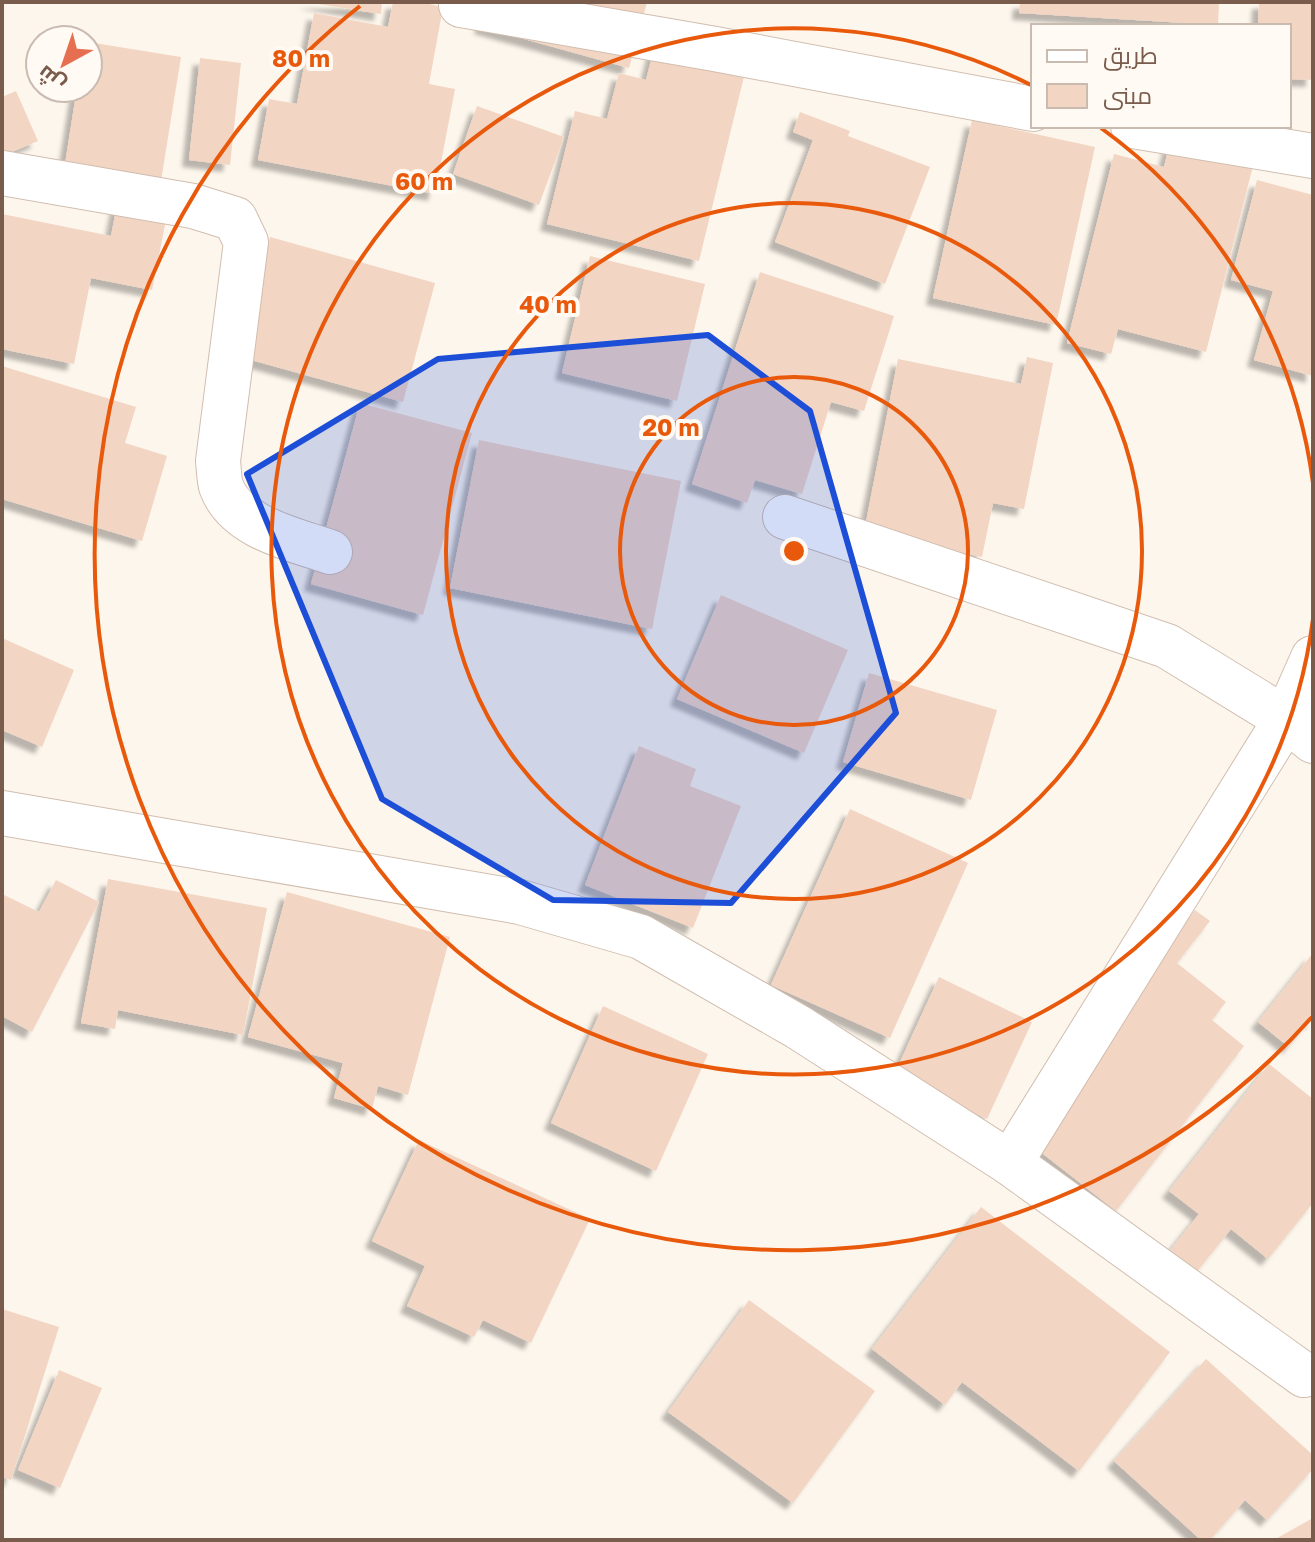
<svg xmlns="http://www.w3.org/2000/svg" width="1315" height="1542" font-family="'Golos Text',Cairo,sans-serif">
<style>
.building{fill:#f3d5c3;filter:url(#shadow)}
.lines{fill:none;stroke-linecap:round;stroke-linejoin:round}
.street-casing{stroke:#d1beb0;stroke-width:46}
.street{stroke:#fff;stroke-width:44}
.marked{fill:#1d4ed8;fill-opacity:0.2;stroke:#1d4ed8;stroke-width:6;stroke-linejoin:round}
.ring{fill:none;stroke:#e8590c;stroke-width:4}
.centre{fill:#e8590c;stroke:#fffaf3;stroke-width:4}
.ring-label{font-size:24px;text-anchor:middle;font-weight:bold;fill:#e8590c;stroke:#fffaf3;stroke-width:8;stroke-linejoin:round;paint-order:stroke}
</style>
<defs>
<filter id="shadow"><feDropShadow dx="-7" dy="7" stdDeviation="2" flood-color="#0004"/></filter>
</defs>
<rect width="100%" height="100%" fill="#fdf6ec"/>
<g class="building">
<path d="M306,2h76l-1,12z"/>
<path d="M393,2h27l23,5 -14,77 26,5 -20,105 -177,-34 11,-61 28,5 17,-91 74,14z"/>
<path d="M488,2h159l-18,66 -148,-41z"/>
<path d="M1020,2h199l-1,23 -199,-12z"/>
<path d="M1259,2h54v78l-24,-1v-53h-31z"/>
<path d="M659,29l91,23 -51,209 -152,-37 28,-113 32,8 12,-46 27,7z"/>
<path d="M88,42l93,15 -21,130 -100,9 17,-108h11z"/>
<path d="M200,58l41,5 -11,102 -41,-5z"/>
<path d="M16,91l22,50 -36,15v-59z"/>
<path d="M477,106l87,31 -25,68 -86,-31z"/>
<path d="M800,112l50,19 -2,5 82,31 -45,117 -110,-42 38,-102 -20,-8z"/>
<path d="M972,120l123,27 -39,178 -123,-27z"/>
<path d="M1174,126l86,12 -54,214 -88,-23 -7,25 -44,-11 47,-189 50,13z"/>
<path d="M1257,180l56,15v181l-59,-16 19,-69 -42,-11z"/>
<path d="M119,195l50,10 -17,85 -61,-12 -17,86 -72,-15v-135l109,22z"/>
<path d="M270,237l165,46 -32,119 -166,-46z"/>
<path d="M590,256l115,28 -28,117 -115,-28z"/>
<path d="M760,272l134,44 -30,95 -33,-9 -29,92 -47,-14 -8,23 -55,-19z"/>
<path d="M1027,357l26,6 -29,146 -31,-6 -11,54 -118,-25 34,-173 123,25z"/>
<path d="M2,366l134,41 -11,36 42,13 -25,85 -140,-42z"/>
<path d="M360,403l112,30 -49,182 -112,-31z"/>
<path d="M479,440l202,41 -29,148 -202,-41z"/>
<path d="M721,595l127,55 -44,103 -127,-54z"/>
<path d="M2,638l72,32 -32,77 -40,-17z"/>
<path d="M869,673l128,37 -26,90 -128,-38z"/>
<path d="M639,746l57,23 -6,17 51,20 -48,122 -108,-43z"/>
<path d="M850,809l118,54 -78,175 -119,-53z"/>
<path d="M108,879l159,29 -24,127 -125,-25 -3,19 -34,-6z"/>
<path d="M56,880l43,22 -67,130 -30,-16v-122l37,18z"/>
<path d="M287,892l163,45 -42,158 -30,-9 -6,23 -38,-11 9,-35 -95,-26z"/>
<path d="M1195,910l15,11 -33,42 49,39 -14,18 32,26 -128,165 -97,-76z"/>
<path d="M1313,953v70l-3,-3 -21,27 -31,-25z"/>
<path d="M939,977l93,45 -45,97 -93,-44z"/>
<path d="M603,1006l105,48 -52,117 -105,-48z"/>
<path d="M1269,1064l44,35v104l-45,56 -37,-30 -35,44 -27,-21 30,-38 -30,-23z"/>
<path d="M419,1140l171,79 -59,124 -48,-23 -9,17 -67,-31 18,-40 -53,-25z"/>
<path d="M981,1207l189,145 -91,119 -117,-89 -17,23 -73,-56z"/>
<path d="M749,1300l126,91 -82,112 -125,-91z"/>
<path d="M2,1309l57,18 -48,153 -9,-3z"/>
<path d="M1206,1359l107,96v14l-46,51 -22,-20 -35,40h-9l-87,-79z"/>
<path d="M59,1370l43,18 -42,100 -42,-18z"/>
<path d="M1313,1518v22h-39z"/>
</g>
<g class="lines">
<defs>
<g id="street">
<path d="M461,5l254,44 318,60"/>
<path d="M1133,126l180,30"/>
<path d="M2,173l191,33 42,13 11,23 -28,219c1,8 1,18 3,25 15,42 72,53 109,66"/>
<path d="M785,517l382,129 119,73 27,22"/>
<path d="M2,813l518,89 121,35 157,90 212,136 294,212"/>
<path d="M1010,1163l276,-444 27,-61"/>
</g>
</defs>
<use href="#street" class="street-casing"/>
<use href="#street" class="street"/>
</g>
<path class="marked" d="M708,335l102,76 86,302 -165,190 -178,-3 -171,-101 -135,-325 191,-115z"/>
<g class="ring">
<circle cx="794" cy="551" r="174"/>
<circle cx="794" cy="551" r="348"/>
<path d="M1313 619A523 523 0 1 1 1031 85M1101 128A523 523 0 0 1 1313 483"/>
<path d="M1312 1017A697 697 0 1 1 360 6"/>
</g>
<circle cx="794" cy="551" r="12" class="centre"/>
<g class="ring-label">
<text x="301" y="67">80 m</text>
<text x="424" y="190">60 m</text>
<text x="548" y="313">40 m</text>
<text x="671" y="436">20 m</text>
</g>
<rect width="1315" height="1542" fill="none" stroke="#7a5c4d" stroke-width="8"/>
<rect x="1031" y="24" width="260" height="104" fill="#fffaf3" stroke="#cabbb1" stroke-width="2"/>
<rect x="1047" y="50" width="40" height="12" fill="#ffffff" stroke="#cabbb1" stroke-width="2"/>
<text x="1103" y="64" font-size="24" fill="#7a5c4d">طريق</text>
<rect x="1047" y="84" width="40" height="24" fill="#f3d5c3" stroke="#cabbb1" stroke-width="2"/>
<text x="1103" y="104" font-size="24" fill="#7a5c4d">مبنى</text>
<g transform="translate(64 64) rotate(220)"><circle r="38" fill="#fffaf3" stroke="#cabbb1" stroke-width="2"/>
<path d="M0-6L14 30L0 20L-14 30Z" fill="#e76f51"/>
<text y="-12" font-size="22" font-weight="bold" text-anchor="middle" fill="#7a5c4d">ش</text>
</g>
</svg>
